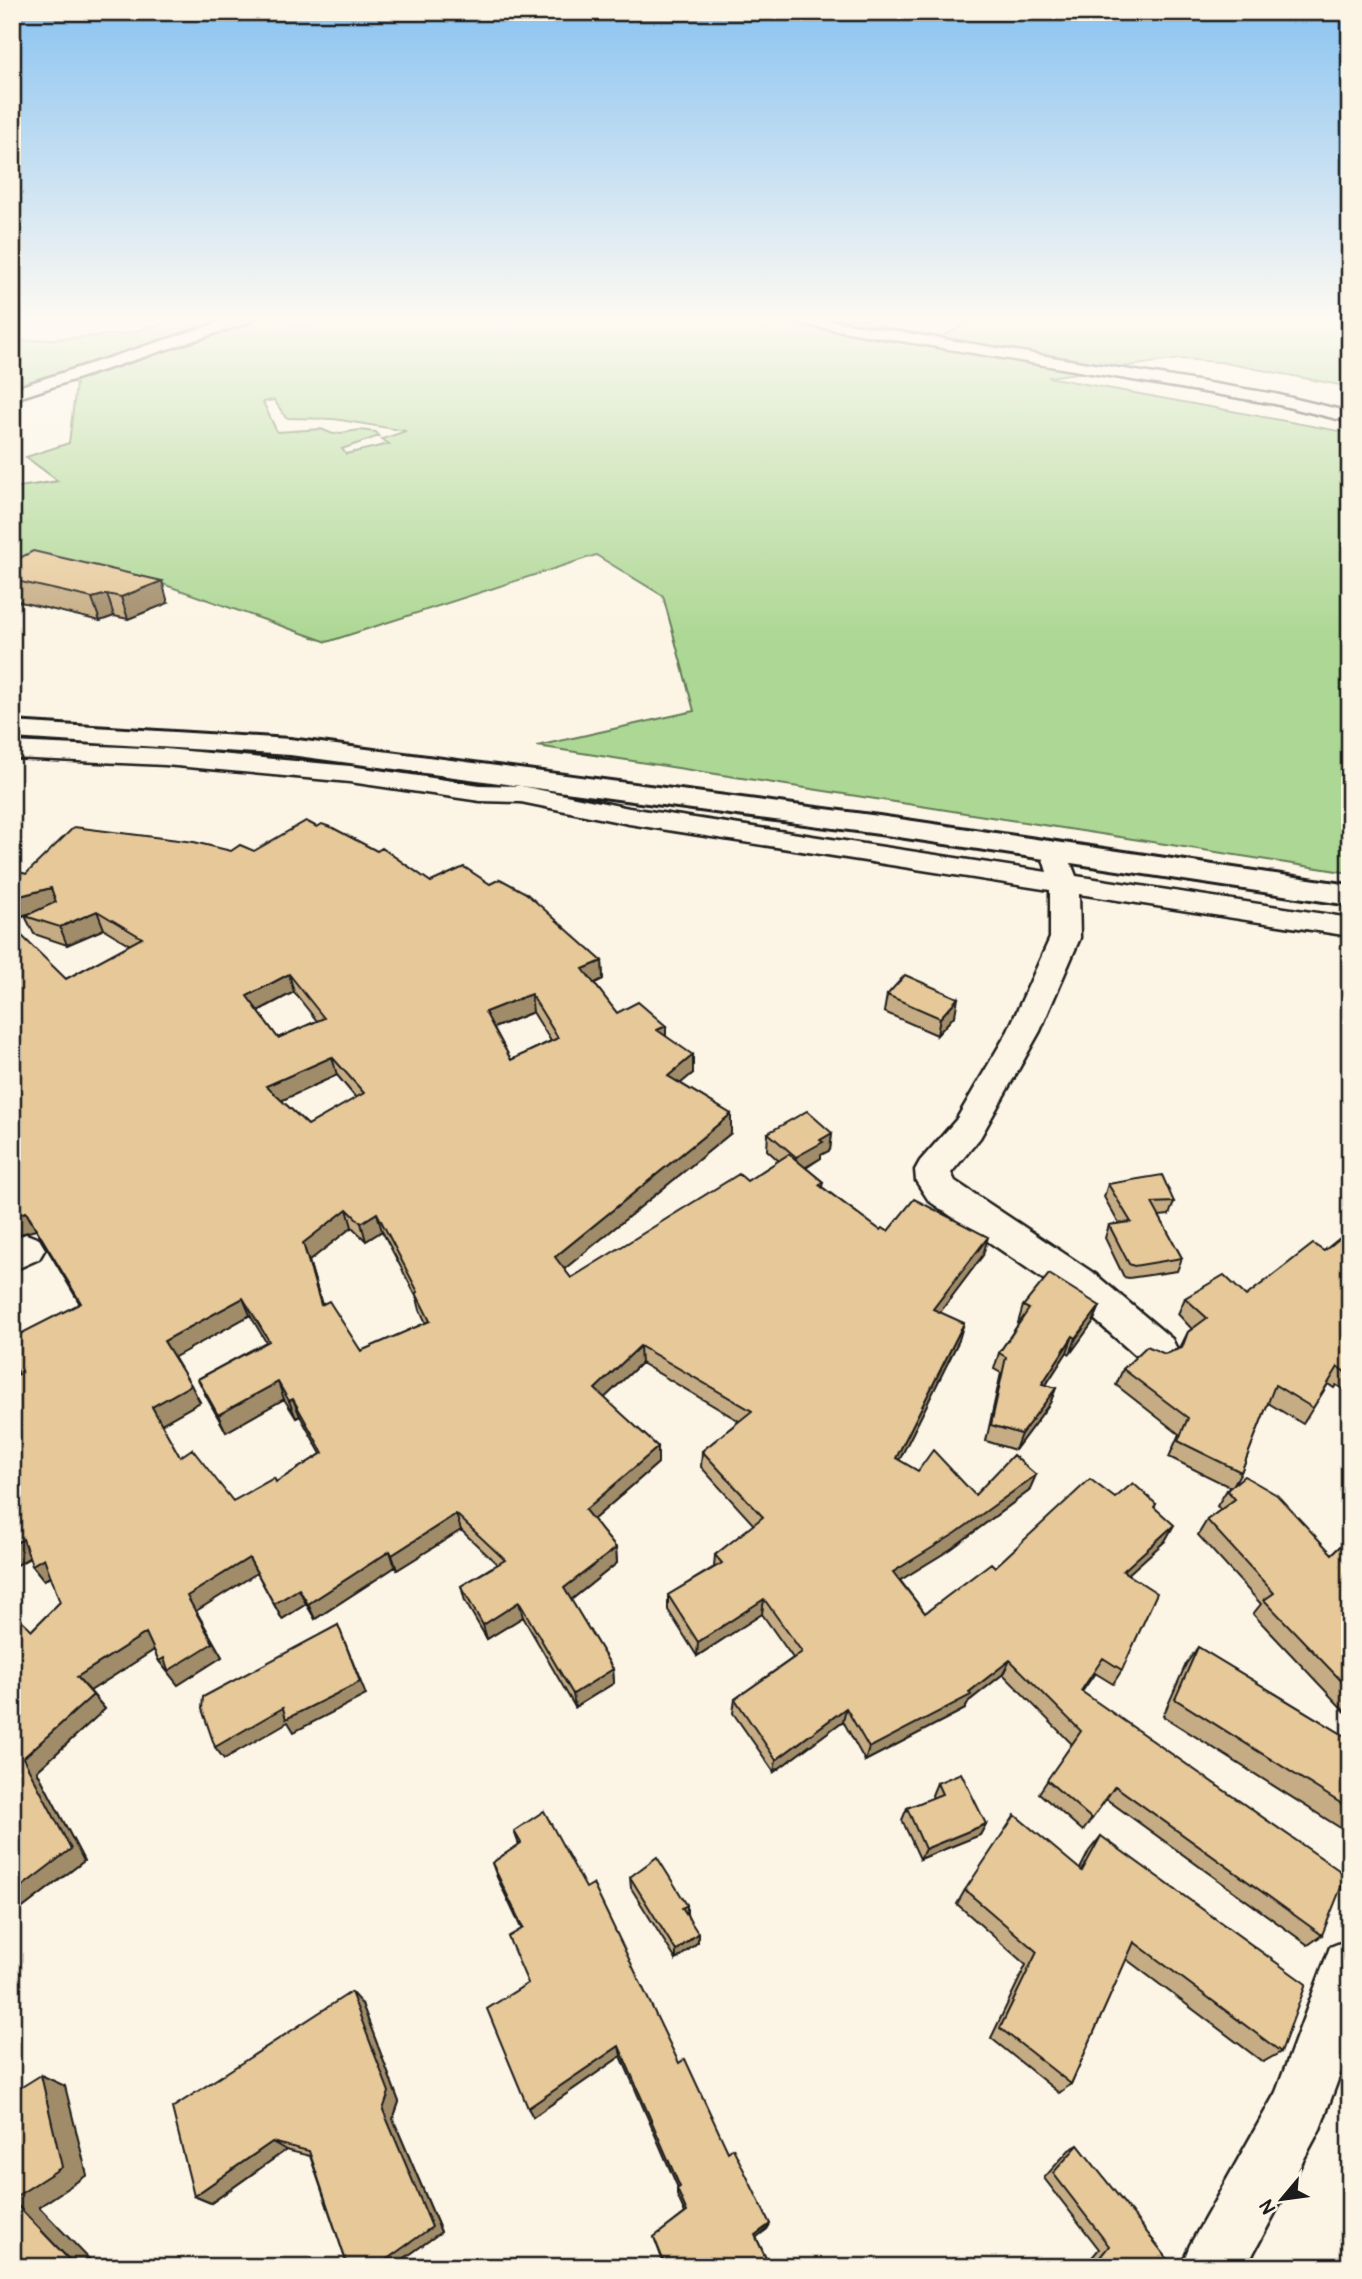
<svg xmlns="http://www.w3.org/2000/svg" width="1362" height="2279" font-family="Pangolin,sans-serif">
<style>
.green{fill:#add794;stroke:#647a58;stroke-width:2;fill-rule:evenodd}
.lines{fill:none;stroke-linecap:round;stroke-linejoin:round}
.minor-casing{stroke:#1c1c1c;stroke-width:5}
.secondary-casing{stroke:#1c1c1c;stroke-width:6}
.minor{fill:#fcf5e5;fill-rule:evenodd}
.secondary{fill:#fcf5e5;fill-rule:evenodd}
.wall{fill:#c6ac84;stroke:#1c1c1c;stroke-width:2;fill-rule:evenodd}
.shaded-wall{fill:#a18c6b;stroke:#1c1c1c;stroke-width:2}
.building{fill:#e6c899;stroke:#1c1c1c;stroke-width:2;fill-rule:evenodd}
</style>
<rect width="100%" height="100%" fill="#fcf5e5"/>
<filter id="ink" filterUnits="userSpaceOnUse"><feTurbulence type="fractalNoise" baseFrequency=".0143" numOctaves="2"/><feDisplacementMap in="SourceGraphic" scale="14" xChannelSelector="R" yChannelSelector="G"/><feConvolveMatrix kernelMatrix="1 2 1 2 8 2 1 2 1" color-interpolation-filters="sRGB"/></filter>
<g filter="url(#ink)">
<path class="green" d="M179,319h102l14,8 61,-8h548l-29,7 64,12 33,-17 -7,-2h385v68l-130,-25 -40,-3 -132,18 302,56v440l-813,-127 157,-35 -31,-115 -67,-41 -269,87 -170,-60 -145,-27v-67l46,-7 -32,-24 43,-14 7,-59 -20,-9 -44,14v-47l114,-8zM274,400l12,18 48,1 72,12 -24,8 7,5 -43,10 -4,-5 37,-13 -3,-4 -16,-2 -27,4 -12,-5 -44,3 -14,-30z"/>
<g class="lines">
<defs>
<g id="minor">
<path d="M230,319h22l-2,3 -238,78v-11z"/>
<path d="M788,319h34l453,75 75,18v10l-75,-18 -480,-81z"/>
<path d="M12,742l153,7 185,17 130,19 41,1 108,22 418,64 -4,-13 4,-6 10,-2 10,2 9,23 274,42v18l-271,-42 1,44 -40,93 -60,107 -29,35 4,8 140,93 77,65 6,12 -6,12 -14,5 -14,-5 -76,-67 -139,-95 -13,-20 -1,-11 5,-9 36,-41 52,-89 42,-93v-48l-421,-66 -108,-22 -41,-1 -130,-19 -185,-17 -153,-7z"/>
<path d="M26,1234l13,5 6,10 -6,10 -27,12v-32z"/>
<path d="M1350,1939v108l-30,82 -74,138h-65l9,-22 86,-153 54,-145z"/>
</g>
<path id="secondary" d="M12,722l278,17 589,77 471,69v20l-471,-71 -589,-79 -278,-17z"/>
</defs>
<use href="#minor" class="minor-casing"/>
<use href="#secondary" class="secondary-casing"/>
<use href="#minor" class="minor"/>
<use href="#secondary" class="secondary"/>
</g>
<g class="wall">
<path d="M12,562l156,41 -40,16 -14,-3 -14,5 -88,-21z"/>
<path d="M231,851h23l177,31 171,79 1,18 -9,4 23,30 49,13v10l27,37 -13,10 51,31v19l-167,136 7,9 176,-97 32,-20 -12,-11 1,-17h64l-2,17 -9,5v3l-15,10 17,14 -1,5 58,43 103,25 -43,57 19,28 -60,120 19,11 57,24 54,-4 -78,58 -51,31 25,33 70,-46 120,-69 41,6 -2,4 11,33 -37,33 -6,96 -9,14 -18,-11 -13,19 240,243 -14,10 -202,-146 -23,32 -44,-38 33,-49 -69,-70 -34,27 -4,8 -100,52 -22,-40 -69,51 -41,-59 2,-14 58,-41 -31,-44 -65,42 -29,-46v-15l46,-28 1,-12 39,-30 -53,-58 1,-16 37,-30 -98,-58 -37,35 54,49v16l-65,57 23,28 1,15 -46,37 42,69 1,14 -39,24 -52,-90 -36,22 -22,-38 -4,-15 36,-22 -36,-34 -64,40 -2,-3 -80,52 -9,-15 -24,15 -25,-46 -61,38 26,46 -44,28 -19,-24 -5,-11 -64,41 15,18 -68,62 47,90 -68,52 16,-283 28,-28 -9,-25 -7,3 -12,-15 -2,-7 -18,10 7,-194 61,-70 -44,-74 30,-251 64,-34 -26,-16 -37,16 -33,-11 -9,-18 8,-3 -21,5v-48l14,4zM294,992l23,29 -39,17 -20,-27zM533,1012l18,29 -40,19 -17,-32zM337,1075l19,23 -48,27 -27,-25zM352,1227l14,14 16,-10 35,67 3,12 6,13 -65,28 -39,-46 -13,-44zM250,1315l16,27 -68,37 8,17 20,36 58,-33 12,19 4,-2 21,38 -45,28 -43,19 -53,-44 -19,-33 39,-22 -26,-45z"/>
<path d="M887,995l68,20 -18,20 -53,-23z"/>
<path d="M1108,1184l66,18 -5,13 -10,1 23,42 -5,13 -48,7 -5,-1 -19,-39 4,-13 10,-1 -15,-27z"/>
<path d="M1350,1230v163l-14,-8 -2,3 -6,-4 -25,40 -35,-21 -27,69 -7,12 98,70 18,-17v180l-97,-103 8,-10 -63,-69 9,-15 14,-10 -4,-4 10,-16 3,-3 -61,-30 10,-23 -63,-49 7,-16 57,-21 8,-16 4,-3 -14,-15 7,-16 61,-2 78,-45z"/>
<path d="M1023,1306h77l-7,16 -23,32 -3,-2 -21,33 10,3 -6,15 -35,47 -29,-9 15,-68 -7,-4 5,-16 20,-30h-1z"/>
<path d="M1198,1647l152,92v95l-187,-118 23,-52z"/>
<path d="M937,1783l49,41 -6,11 -60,24 -18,-39 5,-12 26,-10 -1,-3z"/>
<path d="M514,1831l165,232 49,89 42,72 -3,5 -11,8 14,30h-105l-11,-30 31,-24 -8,-18v-6l1,-1 -57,-132 -88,61 -6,-134 -6,-55 -24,-51 -5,-14 27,-18z"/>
<path d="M1101,1836l180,216 -18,10 -137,-103 -55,125 -12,9 -68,-55 35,-73 -69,-61 8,-14 115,-21 9,-18z"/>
<path d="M630,1877l57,28v9l11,28 -22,18 -45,-72z"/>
<path d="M362,2004l37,98 -6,17 48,113 -49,35h-44l-38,-111 -24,-6 -75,53 -17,-7z"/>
<path d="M1078,2145l96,122h-90l15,-18 -55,-71 25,-28z"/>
<path d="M1350,2224v25l-10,-10z"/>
</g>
<g class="shaded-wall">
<path d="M162,581l6,22 -40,16 -7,-22z"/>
<path d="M107,594l7,22 -14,5 -8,-23z"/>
<path d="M51,888l8,18 -47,12v-20z"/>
<path d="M97,911l7,18 -37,16 -7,-18z"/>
<path d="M602,961l1,18 -18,9 -2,-19z"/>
<path d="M289,974l5,18 -42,22 -5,-18z"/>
<path d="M531,994l2,18 -45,18 -3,-18z"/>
<path d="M958,998l-3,17 -18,20 3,-17z"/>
<path d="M666,1026v18l-9,-14z"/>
<path d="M693,1055v18l-25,21v-18z"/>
<path d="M332,1057l5,18 -65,30 -6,-19z"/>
<path d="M731,1114v19l-174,142 -2,-18z"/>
<path d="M832,1133l-2,17 -9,5v3l-27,16 2,-17 24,-17z"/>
<path d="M347,1209l5,18 -43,34 18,61 -24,-79z"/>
<path d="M26,1212l10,18 -24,6v-20z"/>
<path d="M377,1213l5,18 -16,10 -5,-18z"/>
<path d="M988,1237l-5,18 -54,72 4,-18z"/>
<path d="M243,1298l7,17 -77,43 -9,-17z"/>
<path d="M1100,1306l-7,16 -23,32 6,-16z"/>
<path d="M964,1323l-5,17 -67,135 4,-17z"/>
<path d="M1073,1336l-6,16 -31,48 6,-16z"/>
<path d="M640,1346l1,17 -45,43 -1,-17z"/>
<path d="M278,1382l6,17 -58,33 -8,-17z"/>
<path d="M191,1385l9,17 -39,22 -9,-17z"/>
<path d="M1056,1388l-6,15 -35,47 6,-16z"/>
<path d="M293,1399l7,17 -4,2 -7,-17z"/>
<path d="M658,1447v16l-72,63 -1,-16z"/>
<path d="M1036,1475l-7,16 -78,58 -62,38 4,-15z"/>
<path d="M456,1514l5,16 -64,40 -5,-15z"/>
<path d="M1174,1525l-9,16 -50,45 8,-15z"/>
<path d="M23,1539l12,15 -23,14v-23z"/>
<path d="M616,1548l1,15 -51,41 -2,-16z"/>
<path d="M390,1551l5,16 -80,52 -7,-15z"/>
<path d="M44,1558l12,16 -12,6 -12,-15z"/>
<path d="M249,1558l8,15 -61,38 26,46 -44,28 -19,-24 28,-65z"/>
<path d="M299,1589l7,15 -24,15 -8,-15z"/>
<path d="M764,1599l-2,15 -65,42 1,-14z"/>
<path d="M519,1602l4,15 -36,22 -4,-14z"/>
<path d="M338,1625l28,70 -72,37 -6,-10 -64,37 -9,-12z"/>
<path d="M146,1633l11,15 -67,43 -13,-14z"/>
<path d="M1010,1660l-7,14 -34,27 -4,8 -100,52 4,-13 100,-56z"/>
<path d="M613,1669l1,14 -39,24 -2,-13z"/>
<path d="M93,1695l12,14 -68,62 47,90 -68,52 -4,-2v-17l11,-136z"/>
<path d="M846,1708l-3,13 -69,51 2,-12z"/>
<path d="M986,1824l-6,11 -60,24 5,-10z"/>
<path d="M687,1905v9l-5,-6z"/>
<path d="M698,1933v9l-22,18v-9z"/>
<path d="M351,1992l11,12 37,98 -6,17 48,113 -49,35h-16l7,-157z"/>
<path d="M619,2046l2,10 -88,61 -5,-9z"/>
<path d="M41,2075l24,11 22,89 -48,32 58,60h-21l-64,-67z"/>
<path d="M272,2142l14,8 -75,53 -17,-7z"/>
<path d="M770,2224l-3,5 -14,11 2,-5z"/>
</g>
<g class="building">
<path d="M33,551l129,30 -41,16 -14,-3 -15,4 -80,-18v-18z"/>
<path d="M306,821l11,6 5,-3 11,4 44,23 5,-3 49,34 33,-15 26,17 10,-5 26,14 76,68 -19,8 34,44 21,-11 28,24 -9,4 36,25 -25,21 63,38 -176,143 16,21 168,-104 8,7 42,-27 34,28 -4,3 61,45 2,-2 6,3 26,-32 74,38 -55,72 31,14 -68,135 22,13 15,-21 42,45 38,-40 23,20 -80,58 -63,39 32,41 66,-50 4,4 95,-88 25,19 18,-15 23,21 -2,3 20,18 -51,46 34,22 -35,77 -19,-12 -22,33 265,184 -24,60 -207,-149 -23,33 -45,-39 34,-49 -71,-71 -41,32 2,3 -102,53 -23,-40 -70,52 -41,-61 67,-47 -38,-53 -66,43 -30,-47 54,-32 -7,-8 48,-38 -61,-66 50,-40 -112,-65 -45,43 63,58 -73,63 31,38 -52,40 49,81 -40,25 -54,-92 -36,23 -22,-39 44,-26 -49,-46 -64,41 -2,-4 -82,53 -9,-15 -25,15 -25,-46 -62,38 26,47 -45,28 -4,-13 -5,3 -13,-28 -69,44 16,18 -70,63 48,91 -59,45v-280l2,-1 18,17 28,-28 -16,-44 -12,7 -9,-26 -11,6v-168l7,-3 -7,-14v-22l69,-35 -55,-91 -14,4v-285l4,-1 50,49 76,-41 -45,-27 -37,16 -35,-11 31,-14 -5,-14 -39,10v-28l14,4 48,-47 120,15 37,9 9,-6 14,6zM289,974l35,44 -46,20 -31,-42zM531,994l27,44 -47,22 -26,-48zM332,1057l32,36 -56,32 -42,-39zM347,1209l14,14 16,-10 41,79 -2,1 14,28 -69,30 -32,-50 -8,4 -18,-62zM243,1298l26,43 -71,38 20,36 60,-33 11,19 4,-2 30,54 -47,29 -2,-4 -41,23 -41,-52 -12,8 -28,-50 39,-22 -27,-44z"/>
<path d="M905,975l53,23 -18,20 -53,-23z"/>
<path d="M807,1111l25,22 -12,7 3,2 -27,15 -28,-24z"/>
<path d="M1162,1175l12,27 -22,1 30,55 -48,8 -5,-2 -20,-39 22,-3 -23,-38z"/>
<path d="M1350,1230v141l-3,-2 -2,3 -7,-5 -25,41 -38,-23 -34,87 -63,-31 10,-23 -65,-49 24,-23 18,8 17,-6 6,-16 19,-14 -22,-20 39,-23 22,21 67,-52 11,7z"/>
<path d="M1049,1274l51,32 -24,32 -3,-2 -31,48 14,4 -35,46 -30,-9 15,-68 -7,-4 30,-44 -6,-3z"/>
<path d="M1244,1476l33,19 55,59 18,-17v153l-86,-90 10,-7 -67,-73 28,-21 -8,-9z"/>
<path d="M338,1625l22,57 -74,37 -3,-11 -68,39 -13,-38 1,-12z"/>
<path d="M1198,1647l152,92v70l-175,-110z"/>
<path d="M961,1773l25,51 -61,25 -18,-41 35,-14 -5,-11z"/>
<path d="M544,1811l42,77 7,-4 86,179 6,-4 43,93 5,-4 37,76 -15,11 15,32h-104l-12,-30 33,-25 -10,-23 3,-2 -61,-141 -91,62 -41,-99 41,-26 -20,-46 15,-9 -31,-65 29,-20 -7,-12z"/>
<path d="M1015,1815l67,56 19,-35 205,148 -25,68 -147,-110 -63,142 -71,-56 37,-76 -72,-62z"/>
<path d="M657,1857l30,48 -5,3 16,25 -22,18 -46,-74z"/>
<path d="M351,1992l38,100 -6,18 49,117 -56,40h-28l-39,-116 -37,-9 -78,54 -22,-88z"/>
<path d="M41,2075l21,92 -50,32v-106z"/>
<path d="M1078,2145l96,122h-82l17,-21 -56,-73z"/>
<path d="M12,2200l64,67h-64z"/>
</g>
</g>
<linearGradient id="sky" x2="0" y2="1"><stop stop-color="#89c3f1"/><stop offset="0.5" stop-color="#fefaf3"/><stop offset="1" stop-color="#fefaf3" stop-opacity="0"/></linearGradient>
<rect width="1362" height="638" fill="url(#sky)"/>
<rect width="1362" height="2279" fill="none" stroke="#fcf5e5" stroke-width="42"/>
<rect x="21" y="21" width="1320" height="2237" fill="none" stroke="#1c1c1c" stroke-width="2.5" filter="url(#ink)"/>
<g transform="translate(1282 2199) rotate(241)" stroke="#fcf5e5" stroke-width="5" paint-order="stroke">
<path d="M0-5L12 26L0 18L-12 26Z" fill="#1c1c1c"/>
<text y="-10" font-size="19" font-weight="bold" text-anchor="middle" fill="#1c1c1c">N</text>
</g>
</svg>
